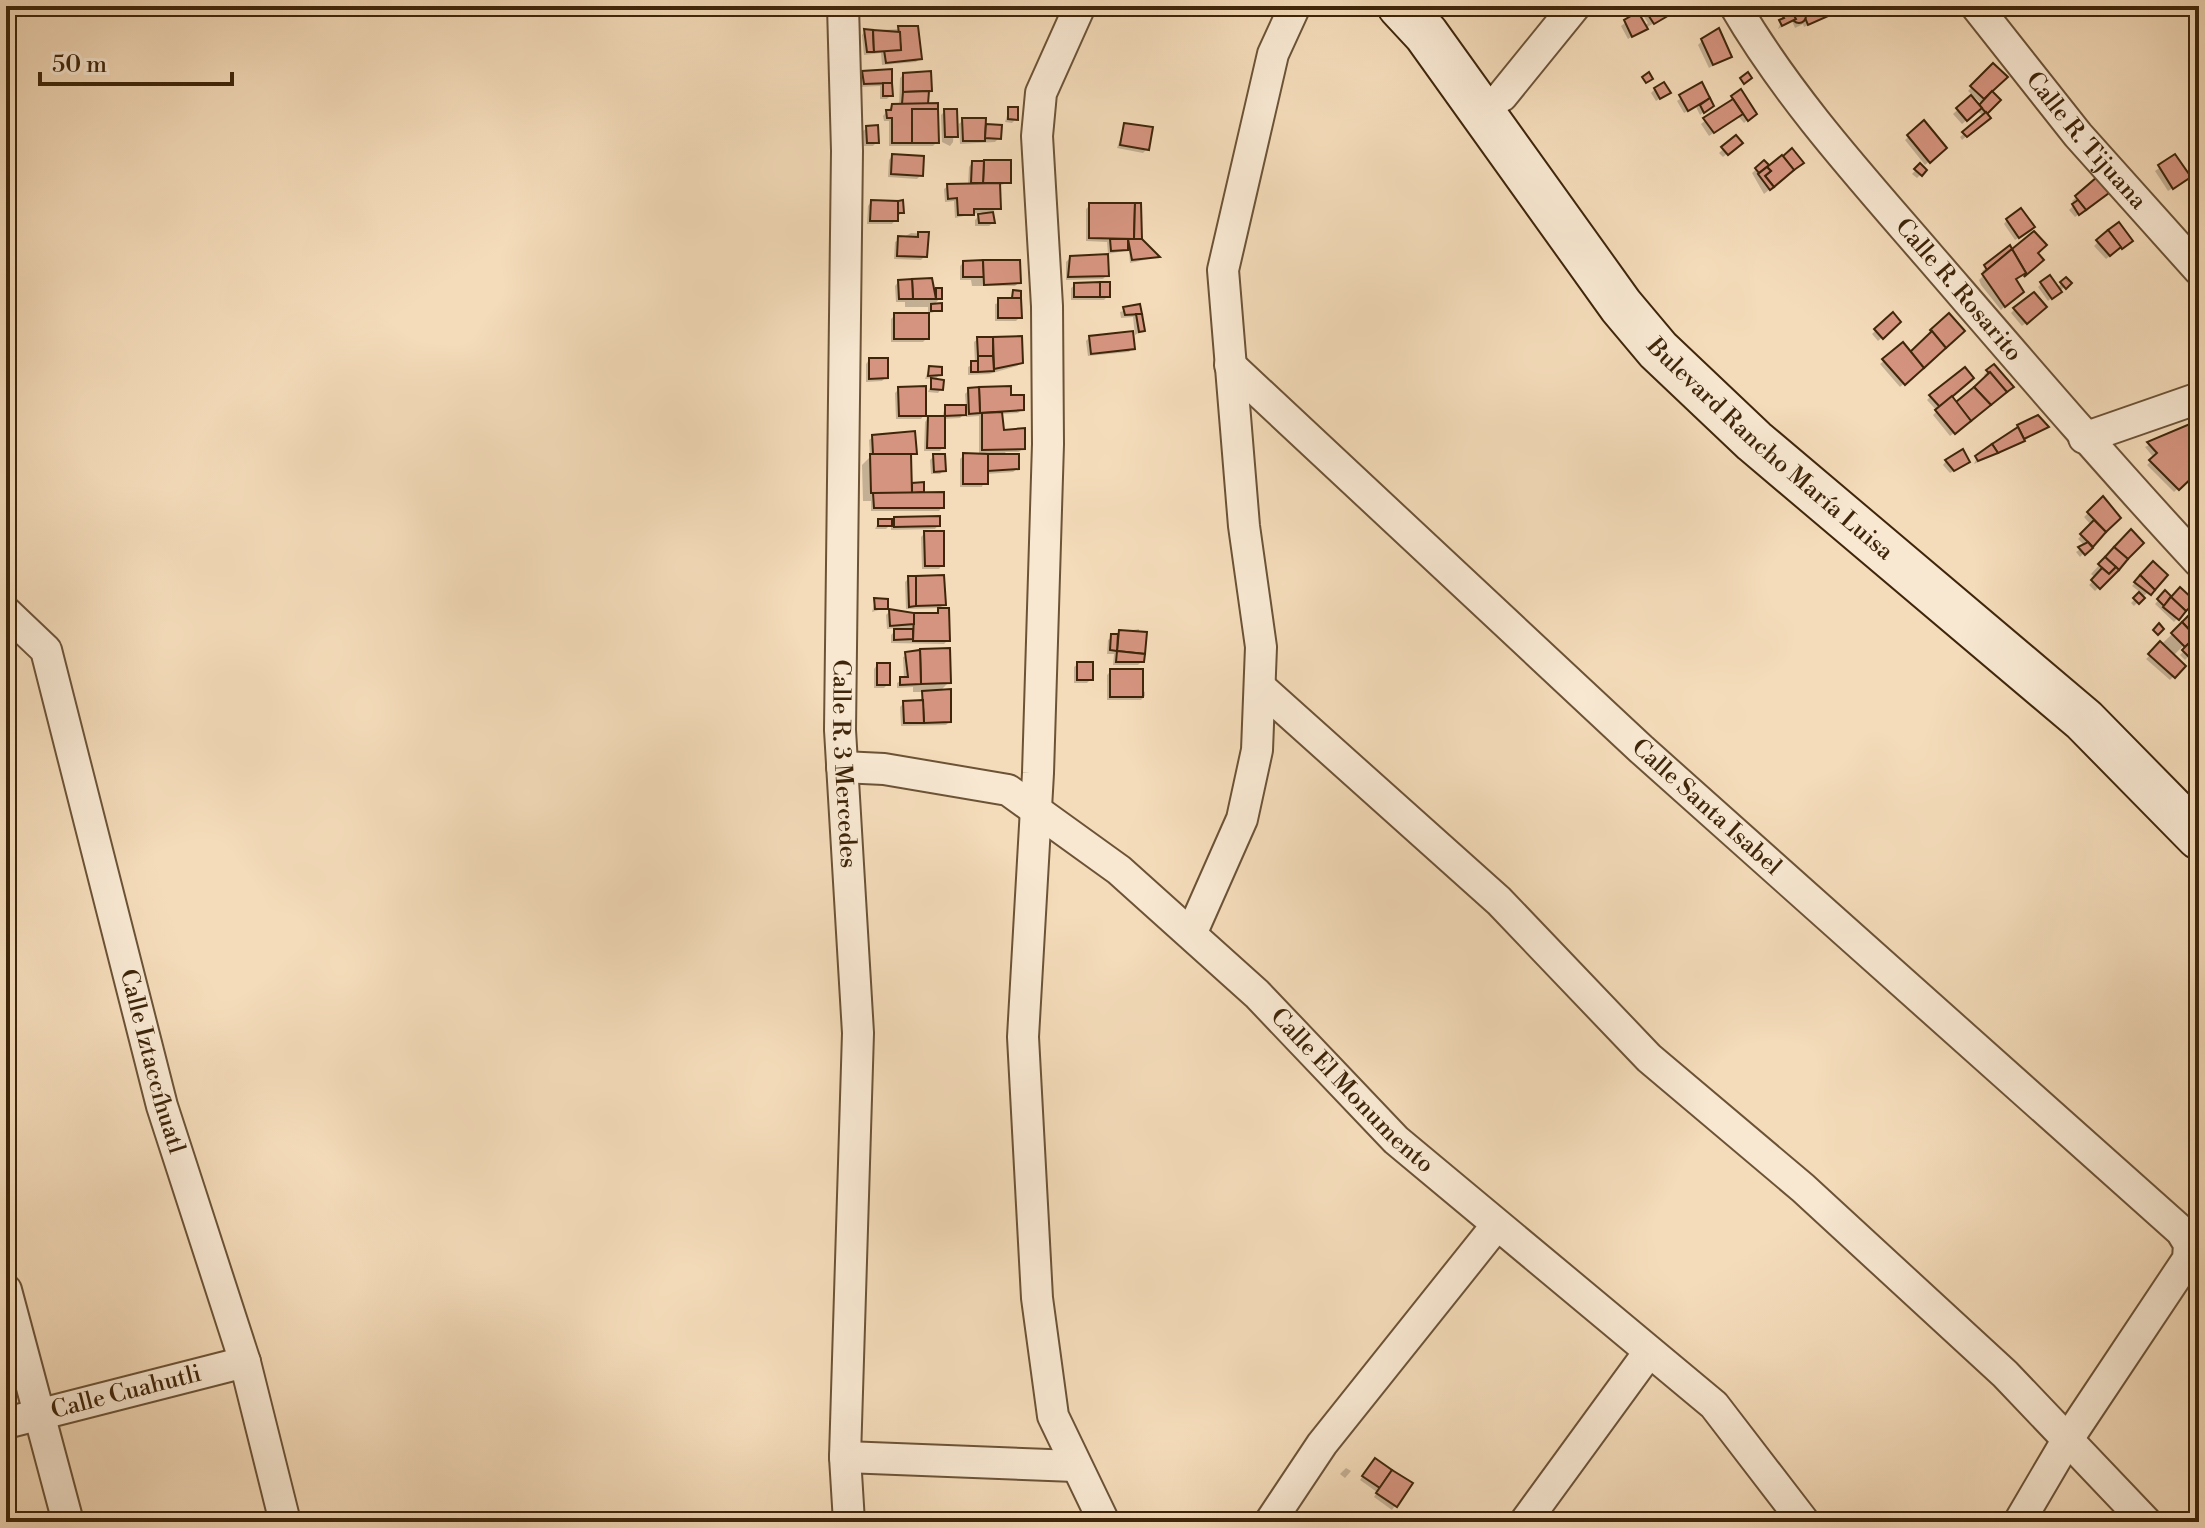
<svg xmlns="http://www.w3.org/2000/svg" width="2205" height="1528" font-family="'Libre Bodoni',serif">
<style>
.shadow{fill:#0003}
.building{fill:#d5947f;stroke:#3f260a;stroke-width:2}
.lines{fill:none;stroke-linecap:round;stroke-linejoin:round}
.street-casing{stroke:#6c5336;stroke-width:34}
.secondary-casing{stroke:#3f260a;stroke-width:48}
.street{stroke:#f8e8d2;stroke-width:30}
.secondary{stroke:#f8e8d2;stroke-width:44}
.labels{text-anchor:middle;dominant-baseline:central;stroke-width:8;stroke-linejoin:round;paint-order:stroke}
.street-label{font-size:24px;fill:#3f260a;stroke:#f8e8d2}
</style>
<rect width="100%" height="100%" fill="#f4dbb9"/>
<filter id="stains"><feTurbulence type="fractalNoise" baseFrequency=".0025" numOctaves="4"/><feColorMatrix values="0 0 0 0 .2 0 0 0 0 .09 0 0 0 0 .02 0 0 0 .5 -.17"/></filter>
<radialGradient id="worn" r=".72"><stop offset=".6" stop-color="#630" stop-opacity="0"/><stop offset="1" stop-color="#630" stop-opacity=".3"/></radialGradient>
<g class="shadow">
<path d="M1649,6h24l2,4 -47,29 -7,-13 16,-12 7,12 4,-3 -7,-11z"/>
<path d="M1806,6h22l4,7 -28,14 -1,-3 -8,4 -3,-7 -14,8 5,-12z"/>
<path d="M917,28l3,30 -4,4 -34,3 -1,-12 -17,2 -2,-20 3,-4z"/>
<path d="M1702,41l27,15 -20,12 -11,-23z"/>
<path d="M1993,65l-2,28 7,7 -13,14v7l-23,19 -2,-3 24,-21 -7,-5 -15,13 -9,-10 18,-16 7,10 4,-4 -14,-13z"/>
<path d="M890,71l1,24 -4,4h-7v-13l-20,1 -1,-11 4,-4z"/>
<path d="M903,75l22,31 12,36 -4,4h-44v-25h-5l-1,-5 9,-10h7l1,-28z"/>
<path d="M1701,85l11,20 -12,10 -4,-8 -12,6 -7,-12z"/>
<path d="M1655,89l13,4 -12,8 -5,-8z"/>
<path d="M1740,92l14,22 -10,9 -6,-7 -29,20 -8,-12z"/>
<path d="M1009,109l7,10 -4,4 -7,-1z"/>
<path d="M945,111h10l-2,31 -3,4 -8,-4 -1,-27z"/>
<path d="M963,120l37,7 -1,11 -4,4 -35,2 -1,-20z"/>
<path d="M1924,123l21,25 -20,17 -20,-25z"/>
<path d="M1125,125l22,24 -4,4 -26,-5z"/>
<path d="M867,128l10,14 -4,4h-9l-1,-15z"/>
<path d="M1736,138l4,5 -17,14 -4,-4z"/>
<path d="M1792,151l6,15 -34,28 -12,-21 11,-10 4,6z"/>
<path d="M892,156l29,19 -4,4 -29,-2 1,-17z"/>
<path d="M2175,157l9,24 -16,10 -13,-20z"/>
<path d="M972,163l37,19 -10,4v22l-8,4 2,11 -4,3h-14v-6l7,-8 -27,6 -1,-17 -9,1 -1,-13 4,-3 20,-1 1,-18z"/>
<path d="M1920,166l5,4 -8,8 -5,-4z"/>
<path d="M2097,180l6,17 -28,20 -6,-7 6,-6 -3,-3z"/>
<path d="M871,202l31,10 -10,12h-25l1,-18z"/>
<path d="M1090,205l50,35 18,17 -28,6 -1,-13 -21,4 -1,-12 -21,-1v-32z"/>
<path d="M2007,220l22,11 -14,9 -11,-16z"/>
<path d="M911,233l16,1 -2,22 -4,4 -27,-1 1,-17z"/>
<path d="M2033,233l11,13 -6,10 3,4 -26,21 6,10 -20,19 -20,-25 -2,-5 6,-6 -3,-3z"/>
<path d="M2098,242l29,2 -21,15 -12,-13z"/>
<path d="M1070,258l37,17 -4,4 -37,1v-18z"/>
<path d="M963,263l56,19 -4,4h-43l-1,-6h-11v-14z"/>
<path d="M2066,279l3,4 -21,18 -10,-14 3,-3 16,4z"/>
<path d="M898,282l42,8v8l-7,8 7,4 -12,4v-7h-23v-5h-9l-1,-16z"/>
<path d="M1075,285l33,11 -4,4h-33v-12z"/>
<path d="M1014,292l6,25 -4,4h-21v-17l14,-4z"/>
<path d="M1139,306l4,24 -8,5 -2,-18 -12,1 -1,-6z"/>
<path d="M2015,309l26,2 -19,15 -11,-13z"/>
<path d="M895,315l32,23 -4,4h-32v-23z"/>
<path d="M1892,315l7,7 -21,19 -6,-7z"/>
<path d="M1963,331l-63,56 -20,-23 23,-19 8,9z"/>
<path d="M1090,337l42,11 -3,4 -41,4 -2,-15z"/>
<path d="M1020,338l1,24 -4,4 -28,8 -21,1v-8l7,-4 -1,-21 4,-3z"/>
<path d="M869,360l17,17 -4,4 -16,1v-18z"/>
<path d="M929,368l11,6 -6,7 7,8 -3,4 -10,-1 6,-14 -9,1z"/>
<path d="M1988,371l20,19 -58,46 -17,-21 4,-4 -10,-11 4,-4h19l6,9 31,-27 -3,-3z"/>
<path d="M899,389l25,26 -3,4h-25l-1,-26z"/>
<path d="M969,390l40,7 13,12 -4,4 -18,1 2,18 21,16 -4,4h-14l12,17 -4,3 -27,2 -4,13h-22v-28l4,-4h15v-39l-13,1v-5l-6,6 -17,1v28l-3,4h-16l1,-29 3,-4h14l3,-11h21l-1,-13z"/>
<path d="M2196,423l3,46 -25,23 -27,-27 7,-7 -9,-11z"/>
<path d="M2018,426l28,1 -27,17 -45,20 3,-6z"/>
<path d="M873,437l42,16 -6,4 1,28 12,-1 -3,10 23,13 -3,4h-68v-10h-8l-1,-36 8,-8 -1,-17z"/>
<path d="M934,456l10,14 -4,4h-9l-1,-14z"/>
<path d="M1946,461l18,4 -14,8 -7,-8z"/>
<path d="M2103,499l16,18 -39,40 -4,-5 9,-6 -7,-7 13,-14 -7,-8z"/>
<path d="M895,519l43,6 -3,4 -44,1v-6l-5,5h-11l4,-8 11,3z"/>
<path d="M2131,531l-22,46 -14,14 -6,-6 7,-7 -5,-4z"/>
<path d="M925,533l17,32 -3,4h-17l-1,-32z"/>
<path d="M2153,564l12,11 -31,31 -3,-3 10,-10 -9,-7z"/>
<path d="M909,578l35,26 -4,4 -34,1 -1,-27z"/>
<path d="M2165,593l6,6 22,3 -19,20 -19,-18z"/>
<path d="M875,600l11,8 -14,4z"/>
<path d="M939,610l9,30 -4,4 -53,-1v-8l7,-7 -11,1 -1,-14 4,-4h10v5l35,-2z"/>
<path d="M2192,615l7,7v8l-26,26 10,10 -13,14 -24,-21z"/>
<path d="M1139,629l3,32 -4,4h-25l1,-11h-7l1,-14 12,-8z"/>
<path d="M2196,639l3,7 -14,14 -5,-5z"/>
<path d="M921,651l28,31 -10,10 10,30 -3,3 -45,1 -1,-19 4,-4 16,-1 4,-10h-11v-5l-16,1v-5l7,-4 -1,-22z"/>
<path d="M1078,664l13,15 -4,4h-13v-16z"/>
<path d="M877,665l11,19 -4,4h-10v-19z"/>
<path d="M1111,671l34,21v4l-4,4h-34v-25z"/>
<path d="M1371,1464l39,20 -18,26 -18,-13 3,-5 -17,-12z"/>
<path d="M1346,1468l5,3 -6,7 -5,-4z"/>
</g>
<g class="building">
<path d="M1675,6l3,4 -24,14 -11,-17z"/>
<path d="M1800,6h32l3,7 -27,12z"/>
<circle cx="1799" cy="16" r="7"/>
<path d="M1791,10l5,9 -14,7 -3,-6 5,-2 -2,-3z"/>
<path d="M1638,12l10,17 -16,8 -8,-17z"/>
<path d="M898,26h20l4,33 -36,4 -2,-13h17z"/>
<path d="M1719,28l13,29 -19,8 -12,-26z"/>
<path d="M864,29l9,1 1,22h-7z"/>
<path d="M873,30l27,2 1,18 -27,2z"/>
<path d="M1993,63l15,14 -24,22 -14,-13z"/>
<path d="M892,69v14l-28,1 -2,-13z"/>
<path d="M931,71l1,20 -29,1v-19z"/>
<path d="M1649,72l4,7 -7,4 -4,-6z"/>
<path d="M1748,72l4,6 -8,6 -4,-6z"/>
<path d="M1664,82l7,11 -11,6 -6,-11z"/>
<path d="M1702,82l8,16 -22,13 -9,-16z"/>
<path d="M883,83h9l1,13h-10z"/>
<path d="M1741,89l16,25 -9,7 -17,-25z"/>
<path d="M929,91l-1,13h-26l1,-12z"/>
<path d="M1992,91l9,9 -14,14 -8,-9z"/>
<path d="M1971,95l11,13 -15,13 -11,-13z"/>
<path d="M1710,98l4,8 -10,7 -4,-8z"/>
<path d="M1733,99l10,15 -29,19 -11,-15z"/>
<path d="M938,103v6h-26v34h-20v-25h-5l-1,-8h5l1,-6z"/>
<path d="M1008,107h10v13l-10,-1z"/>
<path d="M912,109h26l1,34h-27z"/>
<path d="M944,109h13l1,28h-13z"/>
<path d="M1986,112l5,6 -24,19 -5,-5z"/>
<path d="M962,118h24l-1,23h-22z"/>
<path d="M1924,120l23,28 -17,15 -23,-28z"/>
<path d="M1124,123l29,4 -4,23 -29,-5z"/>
<path d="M986,124l16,1 -1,14 -16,-1z"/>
<path d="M878,125l1,18h-12l-1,-17z"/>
<path d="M1736,135l7,8 -15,12 -7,-8z"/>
<path d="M1792,148l12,15 -10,7 -11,-14z"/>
<path d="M892,154l32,2 -1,20 -32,-2z"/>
<path d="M2175,154l16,23 -18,12 -15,-24z"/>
<path d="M1782,155l12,15 -20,17 -9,-11 6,-5 -4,-4z"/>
<path d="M984,160h27v23h-28z"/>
<path d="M1764,160l5,5 -10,8 -4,-5z"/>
<path d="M972,161h12l-1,22h-12z"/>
<path d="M1920,163l7,7 -5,6 -8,-7z"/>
<path d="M1767,167l4,4 -6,5 9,11 -4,3 -12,-16z"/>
<path d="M2097,177l12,16 -23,17 -11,-14z"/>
<path d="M1000,183l1,26h-27v6h-16l-1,-17 -9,1 -1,-15z"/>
<path d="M871,200l27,1v20h-28z"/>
<path d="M903,200l1,13h-6v-12z"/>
<path d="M2078,200l8,10 -7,5 -7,-11z"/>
<path d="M1089,203h46l-1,36 -45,-1z"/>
<path d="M1135,203h6l1,36h-8z"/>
<path d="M2021,208l14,19 -16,11 -13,-19z"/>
<path d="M993,212l2,11h-16l-1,-9z"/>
<path d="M2119,222l14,19 -11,8 -14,-19z"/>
<path d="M2108,230l13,17 -11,9 -14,-16z"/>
<path d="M2034,231l13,14 -9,8 6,7 -20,17 2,-4 -14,-24z"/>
<path d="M918,232h11l-2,25 -30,-1 1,-20 20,1z"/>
<path d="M1110,239h18v11l-17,1z"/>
<path d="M1128,239h14l18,18 -28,3z"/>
<path d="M2010,245l2,4 -25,21 -3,-5z"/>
<path d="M2012,249l14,24 -10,6 8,13 -19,15 -23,-33z"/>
<path d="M1108,254l1,22 -41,1 2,-21z"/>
<path d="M983,260l1,17h-21v-16z"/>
<path d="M983,260h37l1,23 -37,2z"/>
<path d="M2050,275l12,17 -10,7 -12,-17z"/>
<path d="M2066,277l6,6 -6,6 -6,-7z"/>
<path d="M932,278l4,21h-23l-1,-20z"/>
<path d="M912,279l1,20h-14l-1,-19z"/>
<path d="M1100,282v15h-26v-14z"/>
<rect x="1100" y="282" width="10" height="15"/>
<rect x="936" y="288" width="6" height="11"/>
<path d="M1013,290l8,1v7h-9z"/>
<path d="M2034,292l13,15 -20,17 -14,-16z"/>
<path d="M998,298h23l1,20h-24z"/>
<path d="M942,303v8h-11v-7z"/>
<path d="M1140,304l2,10 -17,1 -2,-8z"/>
<path d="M1893,312l8,10 -18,17 -9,-10z"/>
<rect x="894" y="313" width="35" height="26"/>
<path d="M1949,313l16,18 -19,17 -16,-18z"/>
<path d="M1136,314h6l3,17 -6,1z"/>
<path d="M1133,331l2,18 -44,5 -2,-18z"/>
<path d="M1932,331l14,17 -22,20 -15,-15z"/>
<path d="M1022,336l1,27 -29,6 -1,-32z"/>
<path d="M977,337h16v19h-15z"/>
<path d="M1903,342l21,26 -19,17 -23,-26z"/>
<path d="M978,356h15l1,15 -16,1z"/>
<path d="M869,358h19v20l-19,1z"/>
<rect x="971" y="361" width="7" height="11"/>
<path d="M1994,364l20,23 -7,5 -21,-22z"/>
<path d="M929,366l13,1v8l-14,1z"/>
<path d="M1965,367l9,11 -34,29 -11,-12z"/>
<path d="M1990,372l17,20 -16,13 -17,-18z"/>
<path d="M931,378l13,2 -1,10 -12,-1z"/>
<path d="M926,386v30h-27l-1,-29z"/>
<path d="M1011,386v9h13v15l-44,3 -1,-26z"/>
<path d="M979,387l1,26 -11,1 -1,-26z"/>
<path d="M1974,387l17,18 -20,16 -15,-19z"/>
<path d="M1952,396l19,25 -16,13 -20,-24z"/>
<path d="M945,405h21v10l-21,1z"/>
<path d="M1002,412l2,18 21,-2v21l-43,1v-37z"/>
<path d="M2038,415l11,12 -25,12 -7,-14z"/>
<path d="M928,416h17v32h-18z"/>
<path d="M2197,421l2,50 -20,19 -30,-30 8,-7 -10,-11z"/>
<path d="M2018,427l7,14 -27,12 -6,-9z"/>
<path d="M915,431l2,23h-44l-1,-19z"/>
<path d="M1992,444l6,9 -20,8 -3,-5z"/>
<path d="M1963,449l7,13 -16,9 -9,-11z"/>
<path d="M963,453l25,1v30h-25z"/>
<path d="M870,454h41l1,39h-41z"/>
<path d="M933,454h12l1,17 -12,1z"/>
<path d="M988,454h31v15l-31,2z"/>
<path d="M924,482v10l-12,1v-10z"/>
<path d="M944,492v16h-70l-1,-15z"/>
<path d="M2103,496l18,22 -15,14 -19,-20z"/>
<path d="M940,516v10l-46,1v-10z"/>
<rect x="878" y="519" width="14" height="7"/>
<path d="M2094,520l12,12 -13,15 -13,-13z"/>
<path d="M2131,529l13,14 -16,16 -14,-12z"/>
<path d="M924,531h20v35h-19z"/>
<path d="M2088,542l5,6 -8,7 -7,-8z"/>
<path d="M2114,547l14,12 -9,11 -14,-13z"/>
<path d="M2105,557l11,10 -7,7 -11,-10z"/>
<path d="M2153,561l15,14 -13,15 -15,-15z"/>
<path d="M2116,567l3,3 -19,19 -9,-9 11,-12 7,6z"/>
<path d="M944,575l2,30 -30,1v-30z"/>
<path d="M2140,575l15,15 -4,5 -17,-13z"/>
<path d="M908,576h8v30l-7,1z"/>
<path d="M2180,587l16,15 -10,9 -15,-14z"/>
<path d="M2165,590l6,6 -7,10 -7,-7z"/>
<path d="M2139,592l6,6 -6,6 -6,-6z"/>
<path d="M2171,597l15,14 -7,9 -16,-13z"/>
<path d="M874,598l14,1v10h-13z"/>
<path d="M938,608h11l1,33h-37l1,-28h24z"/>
<path d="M889,609l25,4v11l-24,2z"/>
<path d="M2192,612l7,7 -3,18 -14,-15z"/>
<path d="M2182,622l14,15 -11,10 -14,-14z"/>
<path d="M2159,623l5,6 -6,6 -5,-5z"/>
<path d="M894,629h19v10l-19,1z"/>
<path d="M1119,630l28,2 -2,22 -28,-3z"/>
<path d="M1111,634h7l-1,17 -7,-1z"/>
<path d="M2196,636l3,13 -9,9 -8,-8z"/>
<path d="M2160,641l26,25 -11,12 -27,-24z"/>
<path d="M950,648l1,35 -30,1 -1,-35z"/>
<path d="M920,650l1,34 -21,1v-8h8l-3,-25z"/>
<path d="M1117,651l28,3 -1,8h-28z"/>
<rect x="1077" y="662" width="16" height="18"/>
<rect x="877" y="663" width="13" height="22"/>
<rect x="1110" y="669" width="33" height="28"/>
<path d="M951,689v33l-27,1 -2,-32z"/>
<path d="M923,700l1,23h-20l-1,-22z"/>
<path d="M1375,1458l17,12 -12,18 -18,-12z"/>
<path d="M1392,1470l21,13 -16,24 -21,-14z"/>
</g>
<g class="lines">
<defs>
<g id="street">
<path id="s1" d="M843,6l4,145 -7,579 18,303 -13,424 4,65"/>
<path d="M1080,6l-39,87 -4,43 10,170 1,138 -10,329 -15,264 14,261 16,118 51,106"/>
<path id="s2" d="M1735,6c53,91 125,170 194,250 89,103 177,206 270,306"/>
<path id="s3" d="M1976,6l102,129 121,135"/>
<path d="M1502,96l73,-90"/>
<path id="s4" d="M1230,365l411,384 540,482 8,13 -1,15 -122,183 -47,80"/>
<path d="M2084,438l115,-40"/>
<path id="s5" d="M6,612l40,38 116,456 83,256 40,160"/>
<path d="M1260,687l239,214 150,157 154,130 202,186 141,148"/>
<path id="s6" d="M842,767l42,2 124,21 111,80 138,124 139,146 318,265 90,117"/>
<path d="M1192,932l50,-113 15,-69 4,-103 -17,-121 -21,-256 50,-216 22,-48"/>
<path d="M6,1290l62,232"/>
<path id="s7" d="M6,1423l239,-61"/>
<path d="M845,1457l230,9"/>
<path d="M1270,1522l52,-78 174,-218"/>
<path d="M1525,1522l124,-170"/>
</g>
<g id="secondary">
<path id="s8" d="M1400,6l26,28 195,272 37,44 96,91 330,279 115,117"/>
</g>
</defs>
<use href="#street" class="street-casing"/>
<use href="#secondary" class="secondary-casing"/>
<use href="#street" class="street"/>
<use href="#secondary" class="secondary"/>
</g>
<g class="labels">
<g class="street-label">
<text stroke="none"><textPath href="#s3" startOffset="174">Calle R. Tijuana</textPath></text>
<text stroke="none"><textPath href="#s2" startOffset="362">Calle R. Rosarito</textPath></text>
<text stroke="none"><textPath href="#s8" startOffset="580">Bulevard Rancho María Luisa</textPath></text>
<text stroke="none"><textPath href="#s1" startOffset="758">Calle R. 3 Mercedes</textPath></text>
<text stroke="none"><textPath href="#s4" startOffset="650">Calle Santa Isabel</textPath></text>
<text stroke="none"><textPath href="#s5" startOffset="480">Calle Iztaccíhuatl</textPath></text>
<text stroke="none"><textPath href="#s6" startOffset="626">Calle El Monumento</textPath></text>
<text stroke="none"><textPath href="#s7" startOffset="124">Calle Cuahutli</textPath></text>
</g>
</g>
<rect width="2205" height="1528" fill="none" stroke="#f4dbb9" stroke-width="32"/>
<rect x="8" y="8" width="2189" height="1512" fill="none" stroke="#3f260a" stroke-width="4"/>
<rect x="16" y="16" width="2173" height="1496" fill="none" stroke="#3f260a" stroke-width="2"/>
<path d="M40 72v12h192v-12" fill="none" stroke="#3f260a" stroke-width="4"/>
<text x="52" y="72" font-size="24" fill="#3f260a" stroke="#f8e8d2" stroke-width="6" paint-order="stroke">50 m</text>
<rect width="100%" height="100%" filter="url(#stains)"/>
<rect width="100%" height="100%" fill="url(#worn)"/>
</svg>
